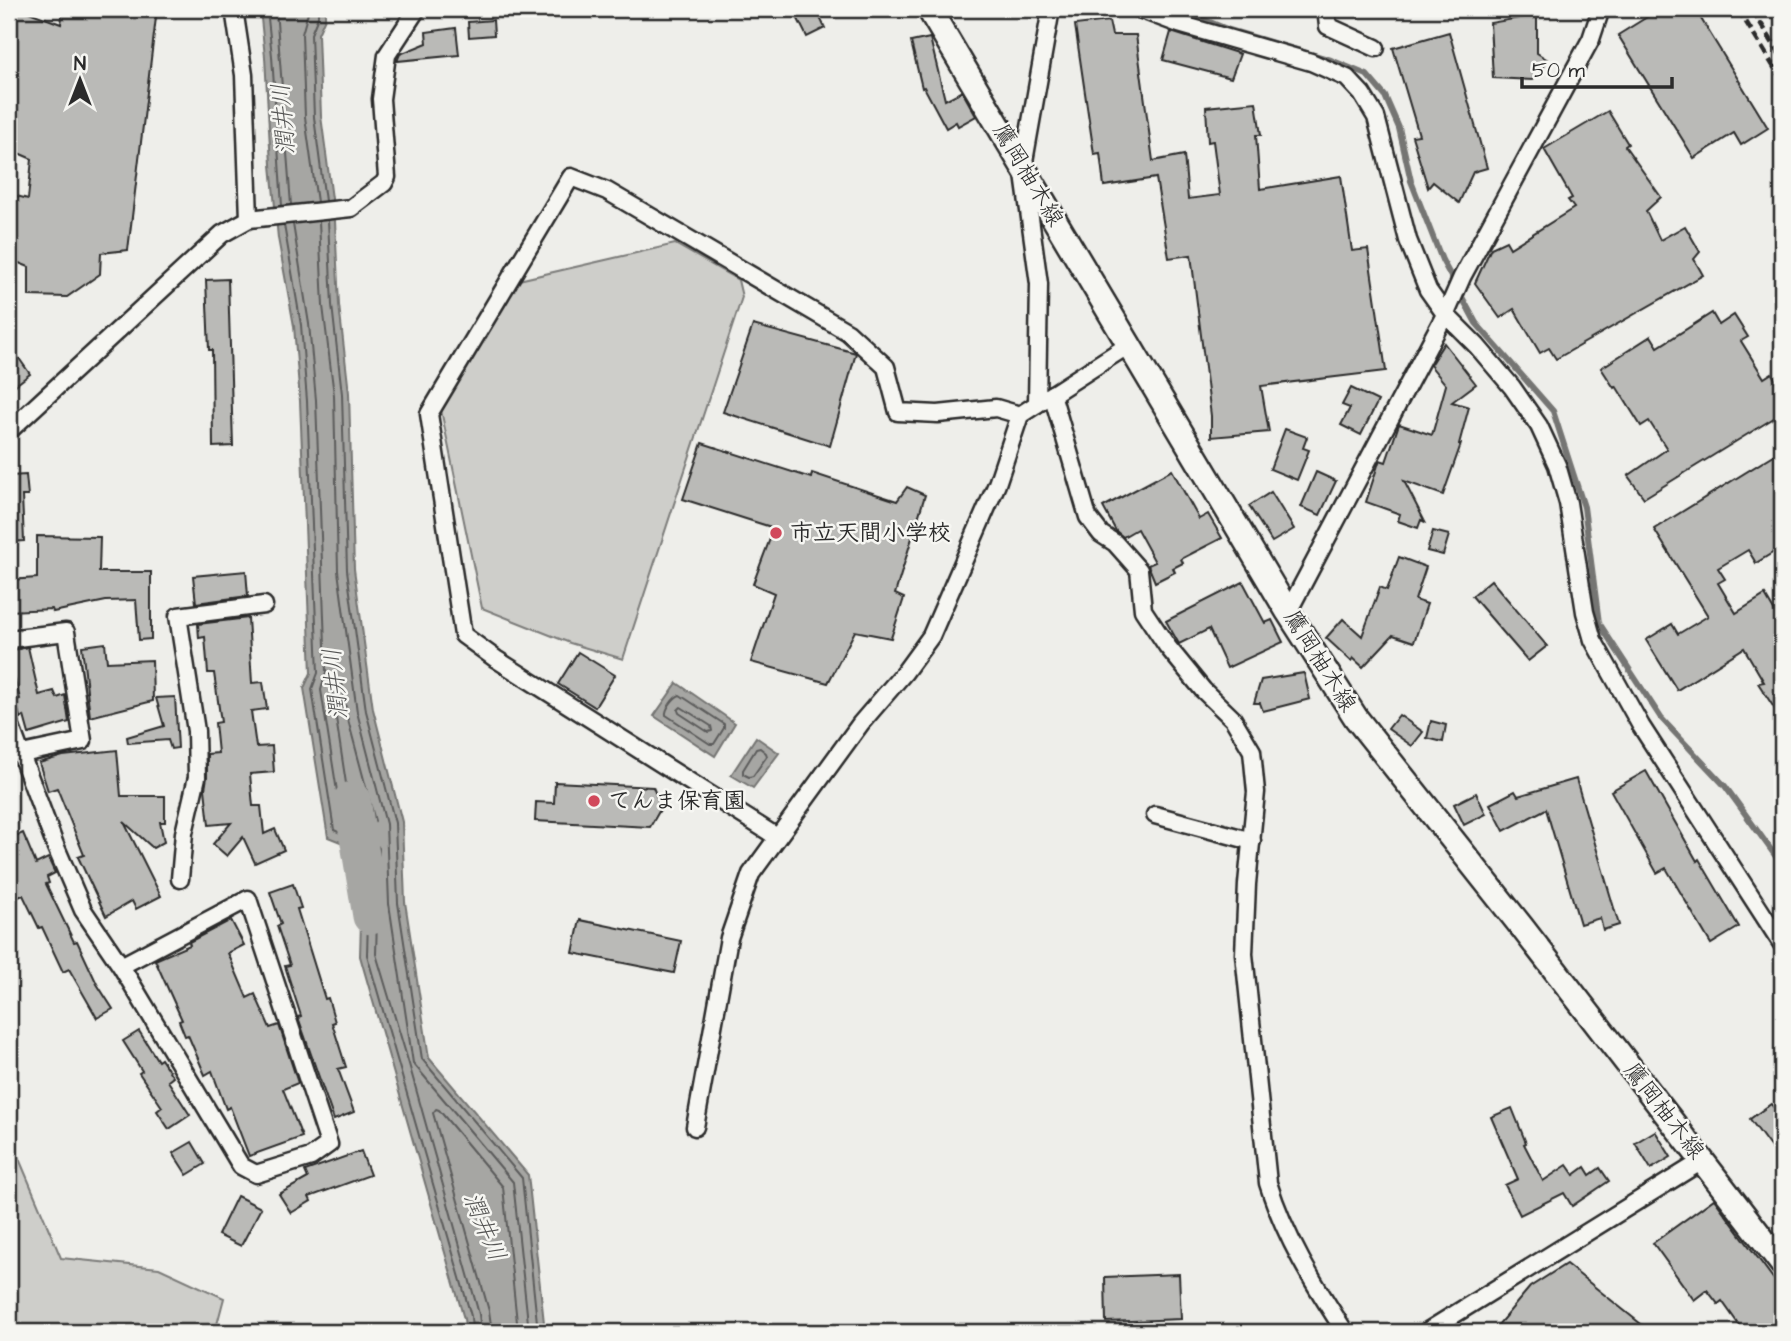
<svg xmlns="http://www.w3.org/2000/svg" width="1791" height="1341" font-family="'Architects Daughter','Klee One',sans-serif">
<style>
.green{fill:#cececa;stroke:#7c7c7a;stroke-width:2}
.water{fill:#a6a6a3;stroke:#757573;stroke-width:2}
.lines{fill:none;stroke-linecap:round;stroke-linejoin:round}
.shore{stroke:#5c5c5b;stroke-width:2}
.stream{stroke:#757573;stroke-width:6}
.river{stroke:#a6a6a3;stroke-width:37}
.building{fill:#babab7;stroke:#2b2b2b;stroke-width:2}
.street-casing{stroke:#2b2b2b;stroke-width:21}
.secondary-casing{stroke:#2b2b2b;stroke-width:28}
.street{stroke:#f6f6f2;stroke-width:16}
.secondary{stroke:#f6f6f2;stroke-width:23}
.rail{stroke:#2b2b2b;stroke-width:5;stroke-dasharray:10 5;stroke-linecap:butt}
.poi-dot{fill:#d1495b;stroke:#f6f6f2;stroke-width:2.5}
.labels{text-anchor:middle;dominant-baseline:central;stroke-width:5;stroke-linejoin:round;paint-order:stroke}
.street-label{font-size:23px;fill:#2b2b2b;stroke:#f6f6f2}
.poi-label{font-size:23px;font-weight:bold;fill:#2b2b2b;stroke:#f6f6f2;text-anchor:start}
.water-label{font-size:24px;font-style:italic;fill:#565655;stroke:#f6f6f2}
</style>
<rect width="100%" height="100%" fill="#eeeeea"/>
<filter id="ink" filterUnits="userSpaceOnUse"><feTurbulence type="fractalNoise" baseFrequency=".0143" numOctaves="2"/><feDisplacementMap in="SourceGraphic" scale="14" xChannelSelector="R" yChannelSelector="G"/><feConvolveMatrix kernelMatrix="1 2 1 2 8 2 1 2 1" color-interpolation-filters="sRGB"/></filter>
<g filter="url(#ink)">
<g class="green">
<path d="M675,244l63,36 4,17 -119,362 -53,-16 -88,-35 -41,-198 78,-130z"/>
<path d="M9,1135l52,123 98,10 65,30 -9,34h-206z"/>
</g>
<g class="water">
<path d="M260,9h65v9l-7,16 3,82 14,105 4,84 10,88 5,176 19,140 29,113 3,80 24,156 99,117 17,157h-79l-2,-13 -104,-363 3,-105 -35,-14 -24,-149 7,-15 -11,-272 -6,-75 -16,-88 -7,-73 -6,-108z"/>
<path d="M677,683l58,40 -20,33 -61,-40z"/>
<path d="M756,737l23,16 -26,35 -22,-13z"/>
</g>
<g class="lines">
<g class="shore">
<path d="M267,9l5,47 10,150"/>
<path d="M276,9l15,196"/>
<path d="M309,9l-7,25 3,83 12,85"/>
<path d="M318,9v8l-7,17 3,83 11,84"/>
<path d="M328,220l4,85 10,89 5,176 19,141 29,112 3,80 24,156 100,119 16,154"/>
<path d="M319,221l4,85 11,89 4,176 19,141 29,112 3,80 24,159 100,119 16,150"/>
<path d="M293,224l16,100 7,76 10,272 -5,18 21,133 30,15 7,10 -3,106 33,110 70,250 2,18"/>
<path d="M284,225l17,100 6,76 11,272 -6,16 22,141 32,15 4,5 -3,105 104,361 1,16"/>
<path d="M338,679l4,2 5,35 28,105 -3,4 -21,-9 -19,-124z"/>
<path d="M680,695l44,29v4l-10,16h-4l-44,-29c-1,-6 8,-18 14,-20z"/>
<path d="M681,707l30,19 1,5 -4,1 -29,-19 -1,-3z"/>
<path d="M760,748l6,5 1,3 -14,20 -4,1 -6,-3v-4l13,-21z"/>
<path d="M492,1332l-3,-21 -56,-198 3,-4 3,1 64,77 15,145"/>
</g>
<path class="stream" d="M1179,9l50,21 102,30 36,15 18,21 14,32 12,53 31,79 34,63 77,88 31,96 15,116 62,95 64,68 57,79"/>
<path class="river" d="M352,800l19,116"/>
</g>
<g class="building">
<path d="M9,9h12l40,15 2,-15h94l-29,241 -27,3 -1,21 -33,23 -38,-1v-29l-20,-8v-65l19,5 4,-40 -23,-10z"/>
<path d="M793,9h23l9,19 -18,9z"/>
<path d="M1660,9h35l73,119 -27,17 -7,-12 -40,25 -76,-123z"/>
<path d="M1537,15v38l11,7 -15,20 -40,-2 -3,-55z"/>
<path d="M493,20l1,15 -25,2 -1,-15z"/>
<path d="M1109,21l3,14h24l17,126 31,-6 4,44 32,-4 -7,-54 -5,1 -2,-35 50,-5 5,33h-5l4,54 81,-13 11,75 16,-2 18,122 -125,15 8,46 -58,5v-21l-20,-161 -22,3 -13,-80 -52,8 -4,-33 -6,1 -19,-129z"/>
<path d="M456,28l3,27 -62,6 3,-7 27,-11 -1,-11z"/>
<path d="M1171,32l69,22 -9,24 -68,-18z"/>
<path d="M1449,32l38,136 -14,4 -14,31 -26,-21 -5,6 -16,-52 7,-1 -26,-87z"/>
<path d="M930,38l15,62 17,-9 14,25 -18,10 -2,-4 -10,6 -22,-41 -2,1 -11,-46z"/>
<path d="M1608,111l20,33 -3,2 36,51 -15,14 14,29 25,-14 15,26 -6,7 9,16 -147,84 -7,-11 -9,5 -26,-44 -14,9 -25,-35 16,-35 15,-7 4,7 64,-40 -6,-8 4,-2 -28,-49z"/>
<path d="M228,279l5,167 -20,1 -1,-97h-3l-3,-70z"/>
<path d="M1712,313l7,12 15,-10 14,22 -7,4 23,37 8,-5 10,21v19l-138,85 -16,-22 39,-27 -18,-28 -8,5 -25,-40 -2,2 -13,-20 50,-32 7,11z"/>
<path d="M753,325l103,28 -26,93 -107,-34z"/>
<path d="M1444,343l32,41 -24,18 17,5 -10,37h2l-18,51 -39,-14 21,41 -4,-2 -3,8 -20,-7 2,-7 -34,-12 13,-40 1,-2 6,2 13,-38 33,11 14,-50 -16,-20z"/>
<path d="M9,344l21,30 -21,16z"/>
<path d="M1351,388l27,13 -17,34 -20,-10 9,-17 -8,-3z"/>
<path d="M1285,429l22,8 -4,11 6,2 -12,30 -27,-11z"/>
<path d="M702,443l109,35 1,-5 85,28 10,-14 18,8 -30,99 9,4 -13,40 -36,-7 -27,52 -77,-21 23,-69 -21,-9 21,-56 -91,-29z"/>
<path d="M1782,450v97l-26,16 -8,-13 -30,18 7,11 -7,4 18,30 29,-18 17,29v96l-24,-37 6,-1 -20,-34 -67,42 -31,-50 26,-16 6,10 30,-18 -54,-87z"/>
<path d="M1172,470l27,49 9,-5 14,24 -41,21 2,4 -10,5 2,4 -20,10 -7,-17 7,-3 -18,-33 -14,8 -7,-6 -13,-24z"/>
<path d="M1316,472l20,9 -16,34 -19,-8z"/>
<path d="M26,475l2,21h-6l2,45 -15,1v-66z"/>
<path d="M1271,492l23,37 -22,13 -23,-36z"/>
<path d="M1433,531l16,4 -6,20 -16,-4z"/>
<path d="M37,536l63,1 -1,35h52v67l-12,1 -3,-40 -30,1 -53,11 -1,-3 -43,2v-31l28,-2z"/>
<path d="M1399,557l27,10 -11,33 12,4 -13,38 -21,-7 -30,32 -10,-9 -2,3 -25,-23 17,-19 19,17 18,-49 7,3z"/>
<path d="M246,571l2,25 -52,7 -3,-27z"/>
<path d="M1491,580l56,66 -19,15 -56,-65z"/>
<path d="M1243,582l22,41 7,-3 11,22 -56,26 -18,-39 -30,15 -13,-23z"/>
<path d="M248,618l4,65 11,-1 4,27 -16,2 5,36 16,-1 2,26 -24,2 3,32h8l3,28 11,-5 9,21 -29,13 -12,-26 -16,19 -14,-12 18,-21 -22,2 -4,-36 2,-12v-23l11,-1 -3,-30 6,-1 -7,-49h-6l-3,-36 -6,1 -1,-14z"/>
<path d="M105,643l2,19 45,-2 1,41 -63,16 -8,-71z"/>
<path d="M28,647l11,48 15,-4 3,7 8,-3 4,27 -40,12 -5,-18 -4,2 -4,-18 4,-1 -11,-43v-5z"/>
<path d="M578,652l37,23 -20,32 -37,-23z"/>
<path d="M1304,673l6,26 -47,12 -3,-8h-6l7,-23z"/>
<path d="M175,697l3,51 -7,1 -3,-9 -40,3 -1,-6 37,-11 -8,-28z"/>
<path d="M1399,715l24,17 -11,14 -24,-17z"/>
<path d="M1431,721l15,4 -3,17 -16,-4z"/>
<path d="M117,750l4,46h44v26h-5l4,20 -11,6 -29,-26 37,74 -25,13 -4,-8 -26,15 -28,-59 6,-2 -27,-67 -9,3 -9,-28 24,-7z"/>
<path d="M1646,771l51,90 2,-2 40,68 -28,17 -45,-76 -9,5 -46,-82z"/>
<path d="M1576,779l43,146 -16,5 -3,-12 -20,6 -34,-115 -42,22 -14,-27 25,-13 3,5z"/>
<path d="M555,782l98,5 8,21 -11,19 -115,-6 1,-19 18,1z"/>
<path d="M1476,793l10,21 -22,11 -10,-21z"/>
<path d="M23,833l13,31 12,-6 7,15 -8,4 2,6 -3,1 28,58 3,-1 20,43 16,25 -16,9 -28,-49 -6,3 -21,-45 -3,1 -16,-33 -9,4 -5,-11v-49z"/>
<path d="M293,884l8,24 -4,1 28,90 3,-1 7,24 -3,1 14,44 -8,2 16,43 -20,8 -36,-103 3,-1 -16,-50 5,-1 -13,-39 4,-2 -11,-32z"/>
<path d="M231,920l13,25 -16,8 19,45 8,-4 15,34 9,-3 19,58 -15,6 19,48 -53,19 -19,-49 -4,2 -14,-38 -7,4 -17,-40 -3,1 -6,-15 3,-1 -27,-60 35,-15 -1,-3z"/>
<path d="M580,920l101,21 -7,32 -101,-20z"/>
<path d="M139,1031l19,30 3,-2 12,18 -5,4 22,34 -21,14 -12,-18 5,-4 -23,-34 3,-2 -19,-30z"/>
<path d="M1771,1104l11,15v44l-32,-44z"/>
<path d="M1512,1108l14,35 -2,1 19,37 24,-16 7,10 11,-8 5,8 10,-7 9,13 -37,25 -8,-13 -44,22 -15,-30 13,-6 -27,-62z"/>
<path d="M1655,1131l16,26 -20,12 -16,-26z"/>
<path d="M192,1142l13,22 -18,11 -14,-22z"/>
<path d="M361,1151l9,24 -61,22 2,4 -20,12 -12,-19 29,-16 -3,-7z"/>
<path d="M237,1196l24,12 -20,38 -23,-11z"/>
<path d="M1714,1199l61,82 7,-3v54h-38l-22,-31 -4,3 -11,-14 -13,10 -41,-57z"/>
<path d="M1566,1264l85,68h-159l38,-45z"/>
<path d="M1179,1274l2,45 -75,3 -1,-45z"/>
</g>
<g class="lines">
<defs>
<g id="street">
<path d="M234,9l10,66 5,144"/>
<path d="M1139,9l40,15 132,38 36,16 15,16 14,23 32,123 20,50 17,24 32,32 35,41 27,39 18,39 11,38 17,109 8,28 48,86 141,218"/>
<path d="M1326,9l2,17 48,22"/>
<path d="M1052,394l36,123 13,17 14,9 24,27 4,40 24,36 36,44 30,29 19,32 4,41 -9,92 -3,70 24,229c18,57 45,99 77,149"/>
<path d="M1037,404l2,-120 -16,-117 28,-158"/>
<path d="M9,431l213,-197 27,-15 102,-11 33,-25 3,-6 -6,-78 6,-44 30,-46"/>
<path d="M1288,612l160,-303 14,-32 129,-238 10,-30"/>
<path d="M9,639l57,-7 17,109 -61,13"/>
<path d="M9,722l46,123 28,65 38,56 120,200 15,8 55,-17 18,-13 -81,-245 -127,67"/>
<path d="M1155,815l97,26"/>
<path d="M777,837l-281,-178 -33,-24 -34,-221 142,-237 36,14 241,141 38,35 12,45 40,2 58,-6 24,7"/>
<path d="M180,879l4,-46 13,-56 -1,-46 -18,-115 86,-11"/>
<path d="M695,1127l34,-189 22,-64 110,-151 43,-50 27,-37 66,-152 23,-69 110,-71"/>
<path d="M1426,1332l276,-171"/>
</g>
<path id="secondary" d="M929,9l359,603 68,106 165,208 261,338"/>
</defs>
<use href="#street" class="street-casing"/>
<use href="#secondary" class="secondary-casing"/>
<use href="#street" class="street"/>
<use href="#secondary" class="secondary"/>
<g class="rail">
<path d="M1738,9l44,71"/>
<path d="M1752,9l30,49"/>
</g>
</g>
</g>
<g class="poi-dot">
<circle cx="776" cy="533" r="7"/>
<circle cx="594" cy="801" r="7"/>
</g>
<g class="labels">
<g class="street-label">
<text transform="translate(1028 175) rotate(59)">鷹岡柚木線</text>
<text transform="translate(1320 661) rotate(58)">鷹岡柚木線</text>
<text transform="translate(1664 1111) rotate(52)">鷹岡柚木線</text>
</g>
<g class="poi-label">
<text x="790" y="533">市立天間小学校</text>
<text x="608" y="801">てんま保育園</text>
</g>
<g class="water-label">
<text transform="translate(284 119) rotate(-95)">潤井川</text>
<text transform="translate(336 684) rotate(-96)">潤井川</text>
<text transform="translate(484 1227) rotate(67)">潤井川</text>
</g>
</g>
<rect width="1791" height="1341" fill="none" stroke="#f6f6f2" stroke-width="35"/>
<rect x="18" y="18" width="1756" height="1306" fill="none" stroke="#2b2b2b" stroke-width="2.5" filter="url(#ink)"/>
<g transform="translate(80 80)" stroke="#f6f6f2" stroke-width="5" paint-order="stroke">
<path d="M0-5L12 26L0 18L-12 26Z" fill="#2b2b2b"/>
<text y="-10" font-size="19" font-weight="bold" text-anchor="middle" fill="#2b2b2b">N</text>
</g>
<path d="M1522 77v10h150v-10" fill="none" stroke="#2b2b2b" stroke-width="3.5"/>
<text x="1532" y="77" font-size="21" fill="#2b2b2b" stroke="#f6f6f2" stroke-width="5" paint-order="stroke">50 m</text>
</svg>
